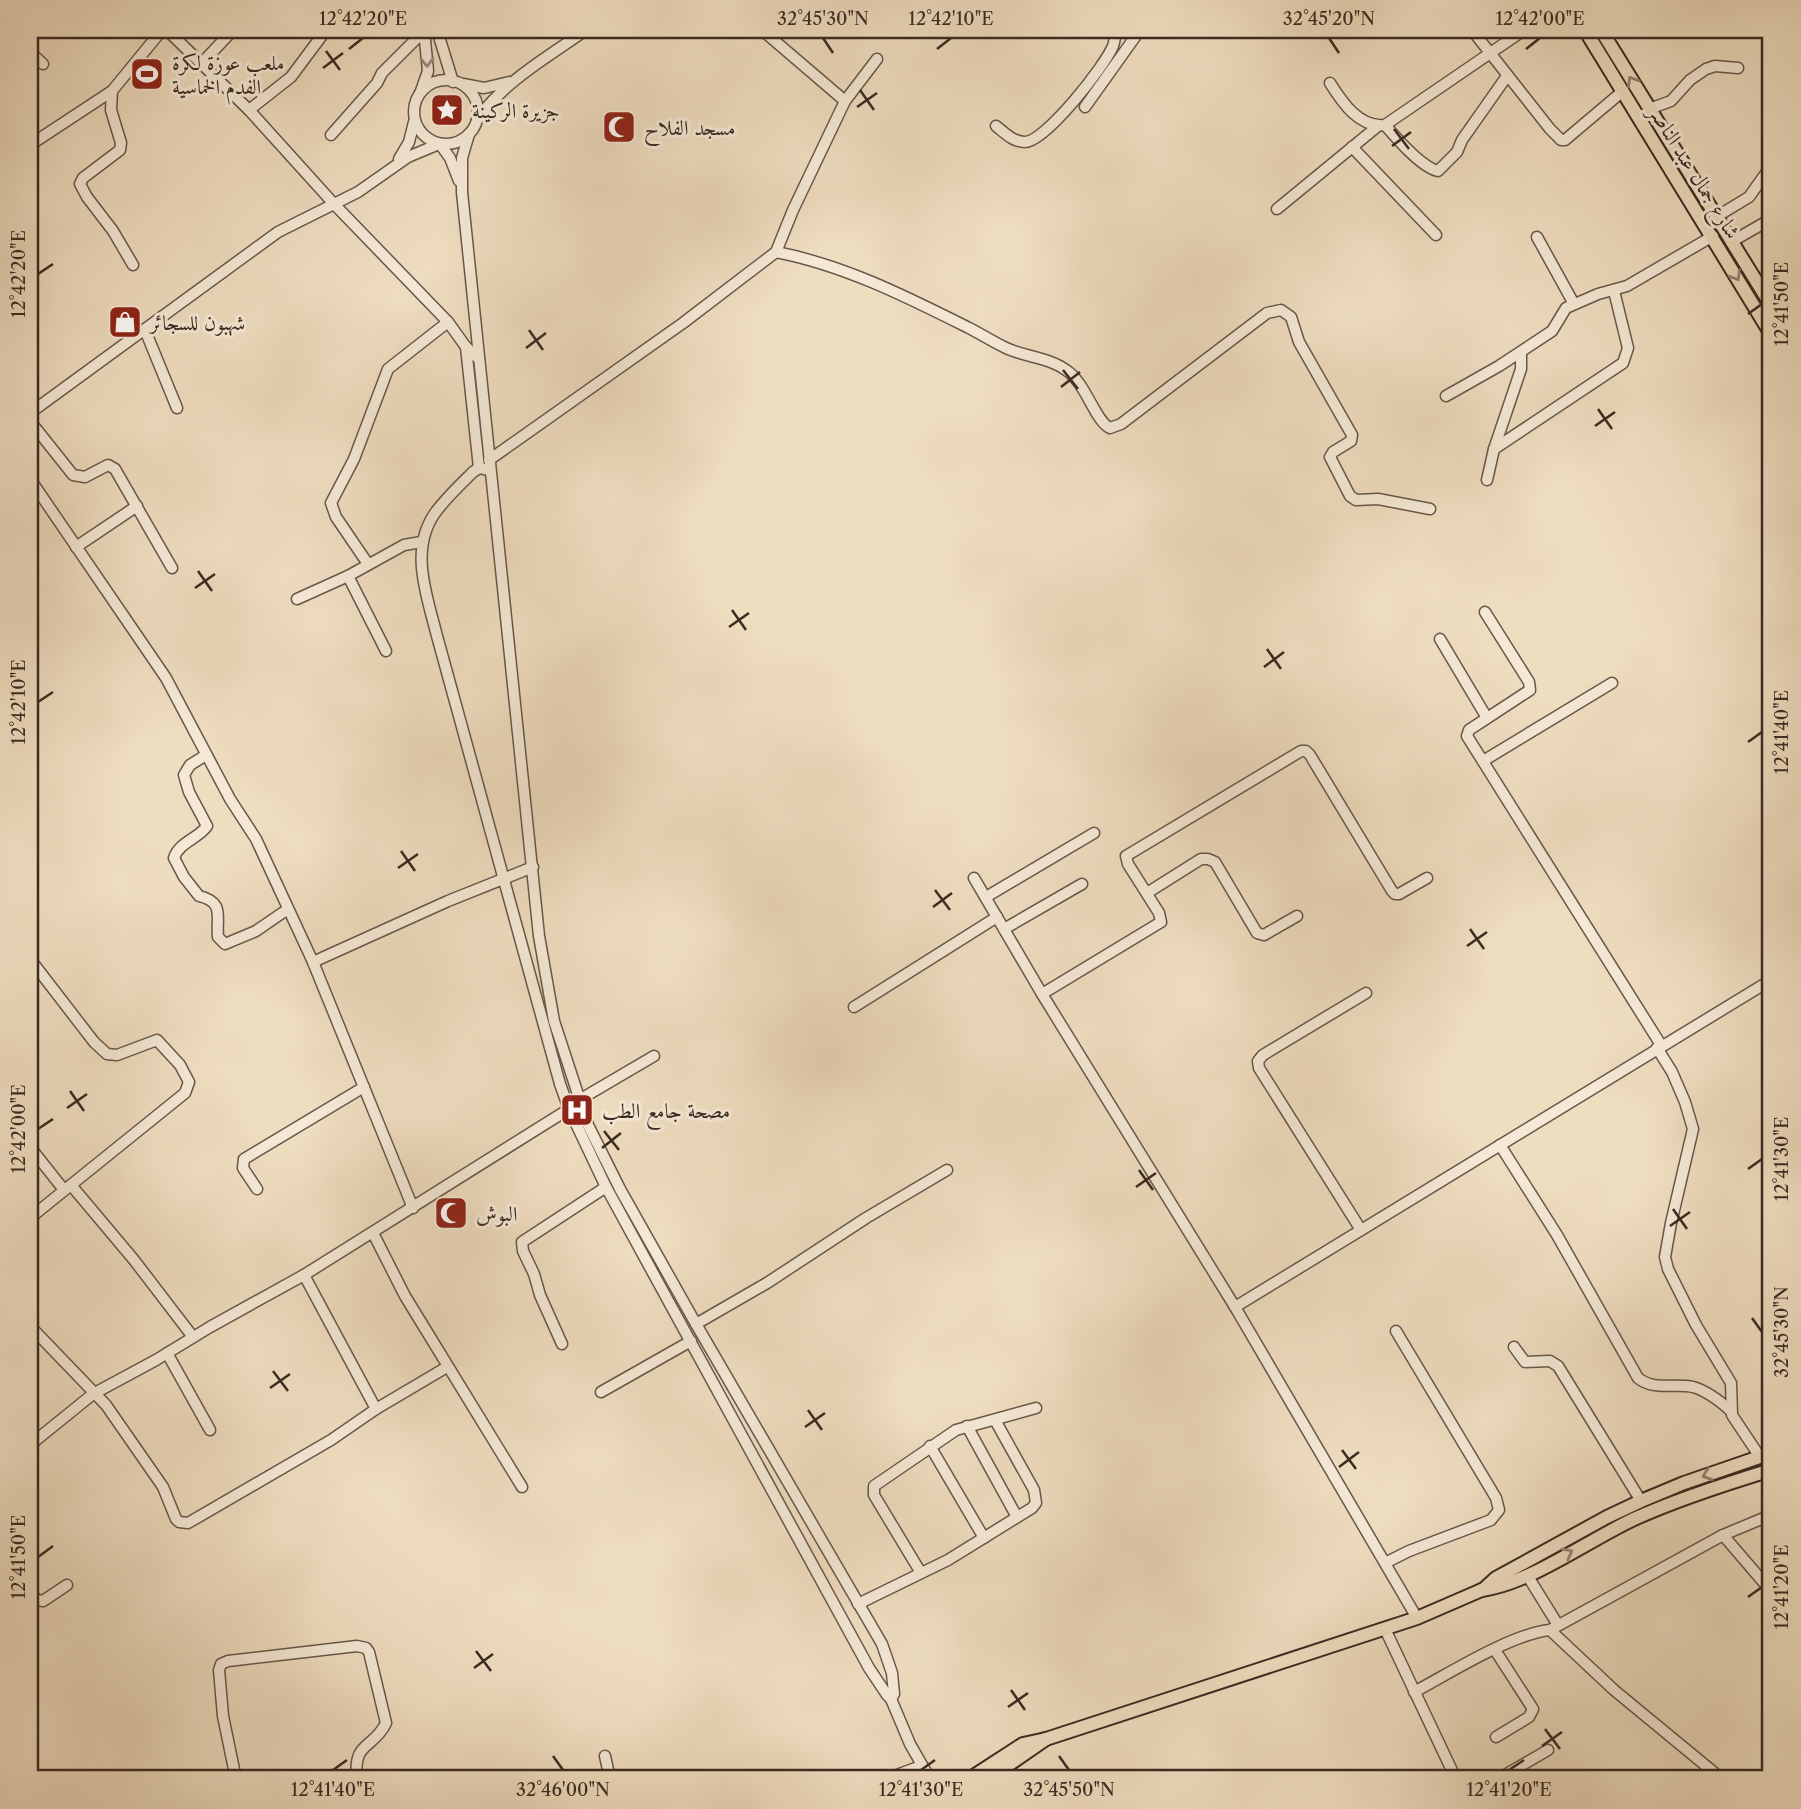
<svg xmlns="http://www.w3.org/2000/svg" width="1801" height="1809" font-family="'Libre Caslon Text',Amiri,serif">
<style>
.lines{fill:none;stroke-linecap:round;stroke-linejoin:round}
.minor-casing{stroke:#67574a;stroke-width:13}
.major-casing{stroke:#3a2a23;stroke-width:16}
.minor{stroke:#f5e9d6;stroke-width:10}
.major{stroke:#efddc0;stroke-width:12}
.oneway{stroke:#988a7c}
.oneway2{stroke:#948472}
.ticks{fill:none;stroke:#3a2a23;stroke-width:2.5}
.labels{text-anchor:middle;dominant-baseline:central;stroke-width:6;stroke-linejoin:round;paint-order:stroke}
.poi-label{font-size:21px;fill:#3a2a23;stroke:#f5e9d6;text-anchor:start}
.street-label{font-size:21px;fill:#3a2a23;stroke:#f5e9d6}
.neatline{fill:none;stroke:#3a2a23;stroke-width:2.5}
.ticks-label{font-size:18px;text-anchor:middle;fill:#3a2a23}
</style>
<rect width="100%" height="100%" fill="#efddc0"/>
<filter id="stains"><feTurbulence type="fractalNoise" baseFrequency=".00286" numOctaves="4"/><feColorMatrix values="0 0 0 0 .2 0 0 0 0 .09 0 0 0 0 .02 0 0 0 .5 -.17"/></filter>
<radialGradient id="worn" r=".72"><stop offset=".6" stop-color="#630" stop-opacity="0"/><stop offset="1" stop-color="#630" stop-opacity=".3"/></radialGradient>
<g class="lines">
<defs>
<g id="minor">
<path d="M167,30l82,80 85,94 114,118 18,25 12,11"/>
<path d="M437,30l16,52"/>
<path d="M762,30l83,71"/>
<path d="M1472,30l78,99 11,11h4l58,-49"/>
<path d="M30,52l13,12"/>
<path d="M202,63l31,-33"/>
<circle cx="446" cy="112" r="32"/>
<path d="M1330,83c12,19 29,45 55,42l139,-95"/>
<path d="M463,84l21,4 25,-6"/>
<path d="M421,91l7,-20 -4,-41"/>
<path d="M1085,107l55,-77"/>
<path d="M1649,109l22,-8 19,-21 16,-11 9,-3 23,2"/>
<path d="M249,110l42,-33 35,-47"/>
<path d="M477,120c26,-38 72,-64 109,-90"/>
<path d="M1385,125c12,14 36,42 53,46l19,-19 5,-12 45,-64"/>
<path d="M996,126c9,7 17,16 29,16 20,0 80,-76 88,-96 2,-5 2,-11 3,-16"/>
<path d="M469,134l-7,24v34l77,744 15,85 34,104 32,64 76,135 186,320 10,29 2,21 -3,5"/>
<path d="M331,135l46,-52 5,-10 42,-42"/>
<path d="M440,144l10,14 9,23"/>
<path d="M30,145l82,-54"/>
<path d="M1352,147l84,88"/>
<path d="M399,159l10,-17 5,-20"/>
<path d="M1277,209l101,-83"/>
<path d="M1716,217l33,-20 22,-31"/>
<path d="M1537,237l37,67"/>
<path d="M1731,242l40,-23"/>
<path d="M776,252c68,13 131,45 193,76 12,6 24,14 37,20 19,9 42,9 60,22 20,13 29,51 44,58l11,-4 146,-111 14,-3 10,7 8,25 53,93 -1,6 -18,11 -3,5 20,39 6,4 22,-1 52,10"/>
<path d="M133,265l-20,-34 -26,-34 -7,-13 3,-6 37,-28 1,-7 -10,-33 1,-19 50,-61"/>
<path d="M145,330l32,78"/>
<path d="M466,347l13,121"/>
<path d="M1446,396l53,-30 53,-35 14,-23 32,-14 29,-8 86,-50"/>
<path d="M30,413l248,-181 80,-40 50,-35 31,-13"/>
<path d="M30,421l43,54 12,2 23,-12 7,4 57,99"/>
<path d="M1494,449l129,-86 5,-15 -14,-57"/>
<path d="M489,460l194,-137 93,-71 17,-42 52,-109 32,-42"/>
<path d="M490,470l-11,-2 -6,4c-13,13 -27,26 -38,41 -26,37 -8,83 2,123l123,448 9,25 37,78 263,481 18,27 4,4 19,45 20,35"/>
<path d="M30,479l136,199 64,121 26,40 57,123 100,246"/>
<path d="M1487,480l7,-31 27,-80v-17"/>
<path d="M76,547l61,-41"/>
<path d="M368,564l-32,-47 -5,-14 23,-44 34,-90 60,-47"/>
<path d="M348,576l38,75"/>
<path d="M297,599l51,-23 56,-31 17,-3"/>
<path d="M1485,612l44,70 1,8 -61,40 -2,6 194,309"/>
<path d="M1440,639l47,79"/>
<path d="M206,755l-16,10 -6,10 5,17 18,34c-9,13 -28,16 -33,32l10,19 15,19c26,6 17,21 19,41l7,7 31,-13 32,-22"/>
<path d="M1483,761l129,-78"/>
<path d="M974,878l68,116 193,313 182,311"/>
<path d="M1147,893l54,-34h7l7,3 42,71 7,2 33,-19"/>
<path d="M986,897l108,-64"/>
<path d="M1004,929l78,-45"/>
<path d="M30,959l64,83 13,12 10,1 40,-15 23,25 9,17 -4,11 -155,125"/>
<path d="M313,962l135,-61 85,-34"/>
<path d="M1042,994l119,-72 -2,-9 -31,-49 -2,-8 175,-105h5l4,4 82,136 3,3h4l28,-16"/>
<path d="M854,1007l143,-90"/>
<path d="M1657,1048l15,24 13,30 8,27 -22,94 -6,34 3,12 28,56 35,58 1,32 28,42"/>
<path d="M579,1100l75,-44"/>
<path d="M1500,1145l57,90 81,143c16,13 37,5 55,9 14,4 27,14 38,24"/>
<path d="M30,1147l34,43"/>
<path d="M71,1185l63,75 59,77"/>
<path d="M257,1189l-14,-21 1,-9 120,-72"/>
<path d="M1361,1230l-102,-162 -1,-7 5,-6 103,-62"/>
<path d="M373,1233l32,63 117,191"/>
<path d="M304,1275l72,134"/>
<path d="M1235,1307l536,-327"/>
<path d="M696,1324l71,-41 99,-65 81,-48"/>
<path d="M30,1326l76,79 57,82 13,32 3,3 9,1 143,-83 45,-31 71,-42"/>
<path d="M562,1344l-22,-49 -6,-21 -11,-23 -1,-9 84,-55"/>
<path d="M1514,1347l11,15 25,-1 8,5 83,135"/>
<path d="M167,1353l43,77"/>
<path d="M601,1392l90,-51"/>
<path d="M967,1426l50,91"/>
<path d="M30,1445l63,-51 63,-34 54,-33 94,-52 265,-166"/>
<path d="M930,1446l54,92"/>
<path d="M1723,1535l48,56"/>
<path d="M1385,1563l24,-12 82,-31 8,-10 -3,-12 -100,-167"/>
<path d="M921,1573l-47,-78v-9l82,-56 80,-22"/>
<path d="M1527,1575l31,50"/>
<path d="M30,1592l7,8 6,1 24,-16"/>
<path d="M858,1604l90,-44 84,-52 4,-5 -2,-13 -39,-70"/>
<path d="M1385,1629l71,150"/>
<path d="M1495,1650l38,59 -4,8 -33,20"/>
<path d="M1414,1692c36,-19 97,-58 136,-62"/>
<path d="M605,1756l5,23"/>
<path d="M236,1779l-13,-63 -4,-46 2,-6 7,-3 129,-15 9,2 3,4 17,71c-13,27 -33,17 -29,56"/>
<path d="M886,1779l35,-13"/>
<path d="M1498,1779l50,-29"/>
<path d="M1722,1779l-108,-89 -64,-60 173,-95 48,-20"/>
</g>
<g id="major">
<path d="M1585,30l186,304"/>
<path d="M1601,30l170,275"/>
<path d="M1482,1590c49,-7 105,-49 152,-71 44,-20 91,-35 137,-49"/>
<path d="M969,1779l54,-35 23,-5 371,-121 67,-29 12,-11 111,-61 34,-16 43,-18 87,-30"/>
<path d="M988,1779l58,-40"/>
</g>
</defs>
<use href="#minor" class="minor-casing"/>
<use href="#major" class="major-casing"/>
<use href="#minor" class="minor"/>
<use href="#major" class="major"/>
</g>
<defs><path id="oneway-chevron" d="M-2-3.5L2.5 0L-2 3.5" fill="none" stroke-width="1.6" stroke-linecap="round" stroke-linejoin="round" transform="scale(1.75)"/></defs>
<use class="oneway" href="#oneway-chevron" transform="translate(427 62) rotate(89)"/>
<g class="oneway2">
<use href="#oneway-chevron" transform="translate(1632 81) rotate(-121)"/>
<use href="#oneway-chevron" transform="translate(1736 276) rotate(59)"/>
<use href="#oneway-chevron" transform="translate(1707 1475) rotate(161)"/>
<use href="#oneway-chevron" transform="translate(1568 1553) rotate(-28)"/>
</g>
<path class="ticks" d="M823,38l10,15M1329,38l10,15M349,49l14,-11M937,49l14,-11M1526,49l14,-11M326,51l14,19M323,68l20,-15M860,90l14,20M857,107l20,-14M1394,129l15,20M1392,146l19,-14M38,274l15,-10M1748,314l14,-10M529,330l14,20M526,348l20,-15M1063,370l15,19M1061,387l19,-15M1598,409l14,20M1595,426l20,-14M198,571l14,20M195,588l20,-14M732,610l14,20M729,627l20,-14M1267,649l14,20M1264,667l20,-15M38,702l15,-10M1748,742l14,-10M401,851l14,20M398,868l20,-14M935,890l15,20M933,907l19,-14M1470,929l14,20M1467,946l20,-14M70,1091l14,20M67,1108l20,-14M38,1129l15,-10M604,1131l15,19M602,1148l19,-15M1748,1169l14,-10M1139,1170l14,20M1136,1187l20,-14M1673,1209l14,20M1670,1226l20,-14M1752,1318l10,14M273,1371l15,20M270,1388l20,-14M808,1410l14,20M805,1427l20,-14M1342,1450l14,19M1339,1467l20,-15M38,1557l15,-11M1748,1597l14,-10M476,1651l15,20M474,1668l19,-14M1011,1690l14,20M1008,1707l20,-14M1545,1729l15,20M1542,1746l20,-14M553,1756l10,14M1059,1756l10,14M333,1770l14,-10M921,1770l14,-10M1509,1770l15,-10"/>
<defs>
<symbol id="stadium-square" viewBox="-11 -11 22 22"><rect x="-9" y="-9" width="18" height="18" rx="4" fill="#8f2418" stroke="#f5e9d6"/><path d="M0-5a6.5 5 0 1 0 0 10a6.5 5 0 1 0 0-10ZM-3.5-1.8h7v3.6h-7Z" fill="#fff"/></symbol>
<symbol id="sight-square" viewBox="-11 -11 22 22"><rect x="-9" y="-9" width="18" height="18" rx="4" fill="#8f2418" stroke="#f5e9d6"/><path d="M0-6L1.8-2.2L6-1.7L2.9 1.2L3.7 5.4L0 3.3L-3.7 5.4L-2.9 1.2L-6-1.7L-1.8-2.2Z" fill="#fff"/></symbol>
<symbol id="mosque-square" viewBox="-11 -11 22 22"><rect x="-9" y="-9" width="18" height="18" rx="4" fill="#8f2418" stroke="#f5e9d6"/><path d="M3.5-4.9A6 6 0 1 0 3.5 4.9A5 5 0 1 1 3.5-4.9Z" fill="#fff"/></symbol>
<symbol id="shop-square" viewBox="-11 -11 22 22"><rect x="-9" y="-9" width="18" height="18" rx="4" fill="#8f2418" stroke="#f5e9d6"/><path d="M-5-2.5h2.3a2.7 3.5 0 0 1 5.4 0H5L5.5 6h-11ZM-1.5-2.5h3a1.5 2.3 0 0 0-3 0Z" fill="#fff"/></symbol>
<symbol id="hospital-square" viewBox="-11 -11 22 22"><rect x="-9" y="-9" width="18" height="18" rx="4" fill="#8f2418" stroke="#f5e9d6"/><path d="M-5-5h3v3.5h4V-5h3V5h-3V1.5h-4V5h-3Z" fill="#fff"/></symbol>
</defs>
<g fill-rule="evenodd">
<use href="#stadium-square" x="128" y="55" width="38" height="38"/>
<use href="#sight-square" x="428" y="91" width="38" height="38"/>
<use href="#mosque-square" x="600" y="108" width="38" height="38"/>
<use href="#shop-square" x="106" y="303" width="38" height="38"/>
<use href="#hospital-square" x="558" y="1091" width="38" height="38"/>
<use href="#mosque-square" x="432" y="1194" width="38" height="38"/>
</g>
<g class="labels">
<g class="poi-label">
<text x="172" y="62">ملعب عوزة لكرة<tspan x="172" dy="24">الفدم الخماسية</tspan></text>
<text x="472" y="110">جزيرة الركينة</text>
<text x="644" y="127">مسجد الفلاح</text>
<text x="150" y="322">شهبون للسجائر</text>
<text x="602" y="1110">مصحة جامع الطب</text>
<text x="476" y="1213">البوش</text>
</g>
<g class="street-label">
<text transform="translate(1695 172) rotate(58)">شارع جمال عبد الناصر</text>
</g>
</g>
<rect width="1801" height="1809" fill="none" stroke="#efddc0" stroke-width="77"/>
<rect x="38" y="38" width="1724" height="1732" class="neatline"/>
<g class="ticks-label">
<text x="363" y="25">12°42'20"E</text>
<text x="823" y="25">32°45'30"N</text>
<text x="951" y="25">12°42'10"E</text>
<text x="1329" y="25">32°45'20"N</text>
<text x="1540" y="25">12°42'00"E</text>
<text transform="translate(19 274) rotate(-90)" y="6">12°42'20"E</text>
<text transform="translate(1782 304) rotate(-90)" y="6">12°41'50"E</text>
<text transform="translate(19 702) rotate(-90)" y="6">12°42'10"E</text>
<text transform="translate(1782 732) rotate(-90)" y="6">12°41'40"E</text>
<text transform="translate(19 1129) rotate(-90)" y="6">12°42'00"E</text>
<text transform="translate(1782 1159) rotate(-90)" y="6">12°41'30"E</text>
<text transform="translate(1782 1332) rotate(-90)" y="6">32°45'30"N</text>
<text transform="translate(19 1557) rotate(-90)" y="6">12°41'50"E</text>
<text transform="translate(1782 1587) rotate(-90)" y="6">12°41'20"E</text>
<text x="333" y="1796">12°41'40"E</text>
<text x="563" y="1796">32°46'00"N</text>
<text x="921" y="1796">12°41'30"E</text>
<text x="1069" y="1796">32°45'50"N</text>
<text x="1509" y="1796">12°41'20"E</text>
</g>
<rect width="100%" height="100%" filter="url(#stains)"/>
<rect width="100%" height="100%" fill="url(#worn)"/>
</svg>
